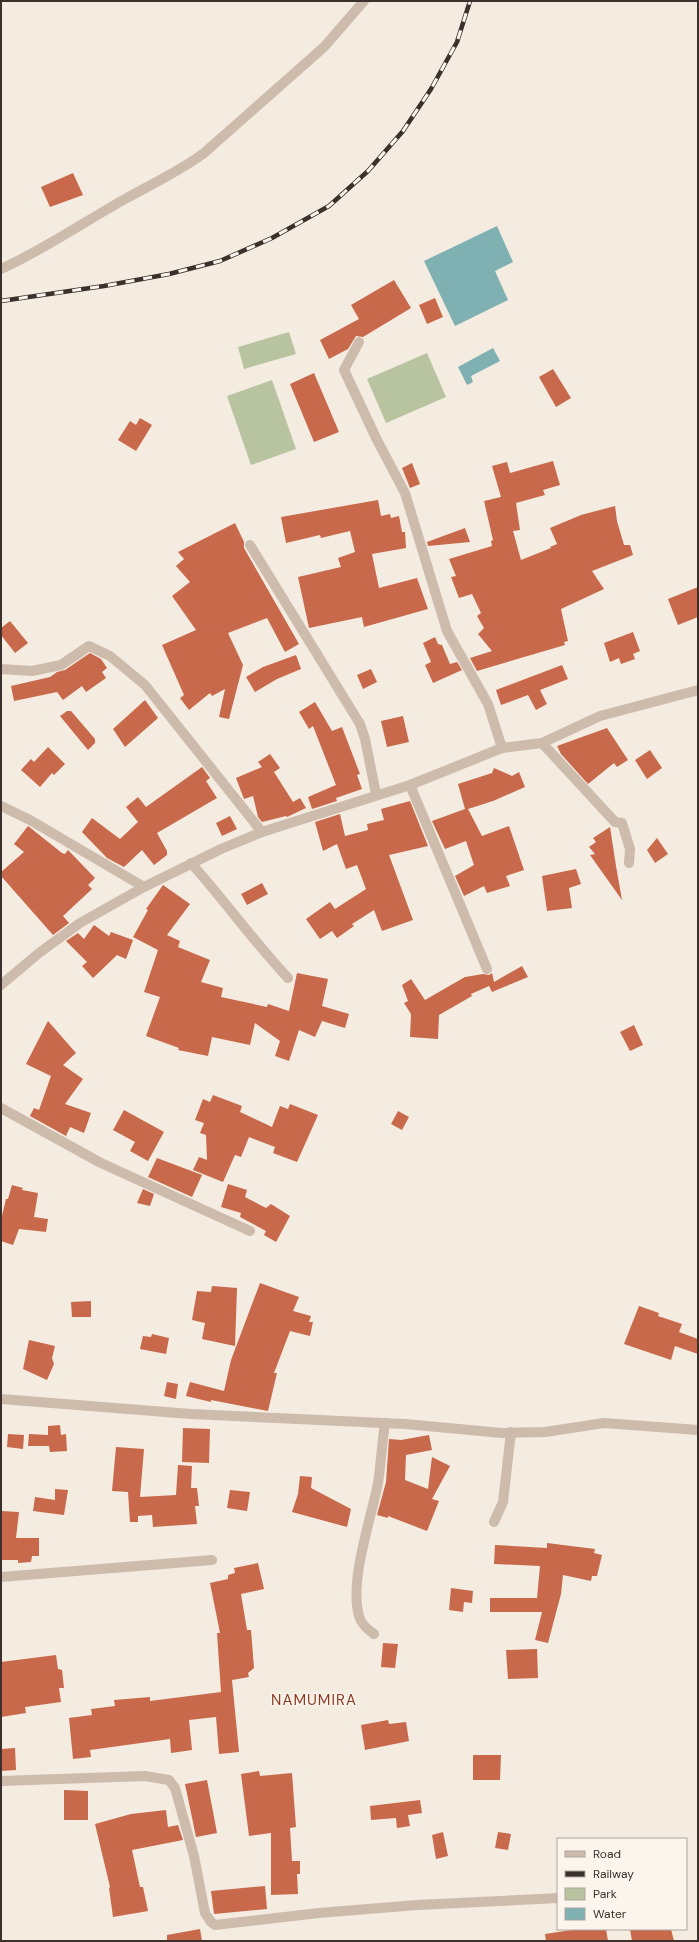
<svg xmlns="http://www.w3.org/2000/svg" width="699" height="1942" font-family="'DM Sans',sans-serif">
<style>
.green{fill:#b8c4a0}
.water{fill:#7fb0b2}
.building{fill:#c8694b}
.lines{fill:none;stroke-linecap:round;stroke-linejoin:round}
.minor{stroke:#cdbbac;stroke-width:10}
.rail-casing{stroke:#3b302b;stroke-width:4.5}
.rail{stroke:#fbf5ee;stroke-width:3;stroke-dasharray:9;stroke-linecap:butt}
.labels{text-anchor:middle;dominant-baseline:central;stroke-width:3;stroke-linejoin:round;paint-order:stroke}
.quarter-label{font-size:15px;letter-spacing:1px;fill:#8c3b22;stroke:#fbf5ee}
</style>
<rect width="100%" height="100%" fill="#f4ebe1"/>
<g class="green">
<path d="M289,332l7,22 -52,15 -6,-22z"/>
<path d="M427,353l19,44 -60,26 -19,-44z"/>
<path d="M272,380l24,69 -45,16 -24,-69z"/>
</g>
<g class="water">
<path d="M497,226l16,36 -18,9 13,29 -53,26 -31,-65z"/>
<path d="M493,348l7,13 -29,15 2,6 -6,3 -9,-18z"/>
</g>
<g class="building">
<path d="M73,173l10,22 -33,12 -9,-20z"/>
<path d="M394,280l17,28 -48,29 -7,-1 -8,13 -19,10 -9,-19 39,-21 -8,-14z"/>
<path d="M435,298l8,19 -16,7 -8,-19z"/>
<path d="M553,369l18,29 -15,9 -17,-30z"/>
<path d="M314,373l25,59 -25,10 -24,-58z"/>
<path d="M140,418l12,7 -16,26 -18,-11 12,-19 6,4z"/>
<path d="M553,461l7,24 -17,5 2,5 -29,8 4,27 -7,1 8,29 30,-12 -1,-1 7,-3 -7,-16 31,-13 34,-9 2,15 7,24h6l3,10 -41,16 12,18 -43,20 7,32 -4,1 1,3 -88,26 -7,-13 22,-7 -14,-17 6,-6 -7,-12 4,-3 -9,-19 -13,4 -8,-21 5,-1 -7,-17 43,-13 -1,-5 2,-1 -9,-39 17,-4 -9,-31 15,-4 3,11z"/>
<path d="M412,463l8,21 -10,4 -8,-20z"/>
<path d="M378,500l3,16 9,-2 1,4 8,-2 3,16h3l1,16 -34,6 7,34 38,-10 11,31 -64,18 -2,-10 -53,11 -11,-51 43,-10 -3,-9 17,-6 -5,-21 -29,7 -1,-3 -34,8 -5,-26z"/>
<path d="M235,523l9,19v6l55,96 -14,8 -18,-34 -39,15 15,32 -14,54 -10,-2 6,-28 -13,7 -2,-3 -21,17 -9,-12 4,-3 -22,-50 34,-15 -24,-34 18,-14 -14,-16 8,-7 -6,-7z"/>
<path d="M465,528l5,14 -42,4 -1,-4z"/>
<path d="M698,587v30l-20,8 -10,-26z"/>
<path d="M10,621l18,22 -13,10 -14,-18v-7z"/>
<path d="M633,632l7,19 -7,3 2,5 -14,5 -2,-6 -9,4 -6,-19z"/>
<path d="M435,637l3,7 4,1 8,19 7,-2 5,8 -29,13 -8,-18 6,-3 -8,-19z"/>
<path d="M90,653l11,6 6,9 -5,4 4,6 -20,14 -4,-6 -19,14 -6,-8 -43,9 -3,-15 39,-9 7,-5 8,-2z"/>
<path d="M296,655l5,14 -24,10 -22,13 -9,-15 17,-10z"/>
<path d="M562,665l6,14 -28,11 7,14 -11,6 -8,-15 -27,10 -5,-15z"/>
<path d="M371,669l6,13 -14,7 -6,-14z"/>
<path d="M145,700l13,18 -33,29 -12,-18z"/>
<path d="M315,702l17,29 10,-4 18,47 -3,1 5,14 -26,9 1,3 -25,8 -4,-12 28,-12 -23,-59 -4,3 -10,-17z"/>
<path d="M67,711h4l24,28v4l-7,7 -28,-34z"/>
<path d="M403,716l6,26 -22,5 -6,-26z"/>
<path d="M607,728l21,32 -11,7 -3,-4 -26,21 -27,-30 -4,-8z"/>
<path d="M48,747l17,17 -11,11 -2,-2 -12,14 -19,-17 10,-11 3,3z"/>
<path d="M650,750l12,18 -15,11 -12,-19z"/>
<path d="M270,754l10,14 -6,4 19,30 7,-4 6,10 -19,9 -1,-1 -24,6 -4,-5 -5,-21 -9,3 -8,-21 26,-11 -4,-5z"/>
<path d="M202,767l8,11 -4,3 11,17 -60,35 10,18v4l-13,10 -12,-15 -18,17 -17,-9 -25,-26 10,-14 28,21 18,-17 -12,-15 12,-10 8,10z"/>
<path d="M494,768l18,8 7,-4 6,15 -32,14 -25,8 14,27 27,-10 15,44 -18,6 4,10 -23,7 -3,-7 -20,10 -9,-20 19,-11 -8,-24 -21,8 -13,-28 33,-12 -7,-25 34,-11z"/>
<path d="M410,801l18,45 -39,9 24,65 -31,11 -8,-21 -22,14 2,2 -17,12 -5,-7 -12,8 -14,-20 24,-17 5,7 31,-20 -9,-24 -11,4 -9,-25 -14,7 -8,-29 25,-8 5,22 23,-6 -1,-6 17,-4 -3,-11z"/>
<path d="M230,816l7,13 -15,7 -6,-13z"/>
<path d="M28,826l34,27 3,1 3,-4 1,1 26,27 -7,7 4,4 -29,27 6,7 -16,12 -52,-59v-4l23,-20 -10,-8z"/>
<path d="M610,827l6,39 6,34 -32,-45 5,-1 -6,-7 7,-5 -3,-4z"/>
<path d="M657,838l11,16 -13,9 -8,-13z"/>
<path d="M576,869l5,15 -12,4 3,20 -25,3 -5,-35z"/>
<path d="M262,883l6,11 -21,11 -6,-11z"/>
<path d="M163,885l27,19 -23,31 13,6 -2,6 32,13 -9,22 22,6 -2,9 46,10 1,-3 21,7 8,-38 31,6 -6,27 27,8 -4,14 -23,-7 -7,16 -16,-7 -10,31 -14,-5 5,-15 -25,-18 -5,22 -38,-8 -4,19 -30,-6 1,-2 -33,-12 14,-39 -16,-5 14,-42 -25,-13 15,-27 -2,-1z"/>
<path d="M94,925l15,11 2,-4 22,8 -7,19 -9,-4 -24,23 -11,-12 5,-4 -21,-21 12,-8 6,6z"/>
<path d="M522,966l6,11 -36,15 -3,-6 -18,8 1,2 -33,19 -1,24 -28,-2 1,-23 -7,-11 4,-2 -6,-16 9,-6 14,21 40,-23 18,-3 6,1 3,-2 2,9z"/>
<path d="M48,1021l28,32 -13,12 20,14 -18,25 26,9 -7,20 -14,-6 -4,9 -36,-20 4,-8 5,2 12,-34 -25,-12z"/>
<path d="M634,1025l9,20 -13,6 -10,-19z"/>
<path d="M213,1095l29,11 -2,6 32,15 8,-21 8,3 2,-5 28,11 -21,47 -24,-9 2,-6 -26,-10 -8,20 -6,-2 -12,27 -30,-12 6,-13 8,3 -1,-25 -6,-2 4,-10 -9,-3 8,-21 7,3z"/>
<path d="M124,1110l40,22 -16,29 -18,-10 5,-9 -22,-12z"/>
<path d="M398,1111l11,6 -7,13 -11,-6z"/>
<path d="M157,1158l45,17 -10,22 -44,-20z"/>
<path d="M228,1184l19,6 -2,7 21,11 5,-4 19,12 -14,26 -12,-7 2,-4 -26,-14 1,-4 -20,-6z"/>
<path d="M12,1185l11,3 -1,2 16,3 -4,24 14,2 -2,13 -27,-3 -6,16 -12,-4v-21l5,-21h2z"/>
<path d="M143,1189l11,5 -4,12 -13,-3z"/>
<path d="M260,1283l39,14 -6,14 18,5 -2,6h4l-3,14 -20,-5 -16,42h3l-9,38 -57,-11v2l-25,-6 4,-14 34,9 7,-31z"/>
<path d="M212,1286l25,2 -2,58 -33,-7 3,-16 -13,-3 5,-29 14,1z"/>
<path d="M91,1301v16h-19l-1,-15z"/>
<path d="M639,1306l20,7 -1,3 24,8 -3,8 19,7v15l-23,-8 -4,14 -47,-16z"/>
<path d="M152,1334l17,4 -3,16 -26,-5 3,-13 8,1z"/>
<path d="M29,1340l26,6 -3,12 2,6 -7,16 -24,-11z"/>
<path d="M167,1382l11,2 -2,15 -12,-3z"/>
<path d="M60,1425l1,10 5,-1 1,17 -17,1 -1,-6h-21l1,-12 19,1v-9z"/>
<path d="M183,1428l27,1 -1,34 -27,-1z"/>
<path d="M8,1434l16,1 -1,14 -16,-2z"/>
<path d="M429,1435l3,15 -26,5 -1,25 23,9 4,-32 18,9 -18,33 7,2 -12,30 -39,-15v2l-11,-3 9,-33 3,-43 12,1z"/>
<path d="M116,1447l28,2 -4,48 36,-2 2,-30 14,1 -1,22h6l2,18h-4l2,18 -44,3 -1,-12 -14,1v6h-8l-2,-30 -16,-1z"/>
<path d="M300,1476l12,1 -1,11 40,21 -4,18 -55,-15 6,-18z"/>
<path d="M55,1489l13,1 -4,25 -31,-4 2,-14 20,3z"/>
<path d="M230,1490l20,2 -3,19 -20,-3z"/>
<path d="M1,1511l18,1 -3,26h23v18h-7l-1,6 -13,1v-3h-17z"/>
<path d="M547,1543l48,6 -1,4 8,2 -5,21h-5l-1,5 -28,-6 -2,19 -13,49 -13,-3 7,-28h-52v-14h47l3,-32 -46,-2 1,-19 52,3z"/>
<path d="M258,1563l6,26 -23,5 6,36h4l3,38 -6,5 1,4 -17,3 7,72 -20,2 -3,-37 -27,3 3,30 -21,3 -1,-14 -80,11 1,7 -18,2 -4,-41 23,-3 -1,-6 24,-3 -1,-6 36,-3v4l71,-9 -4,-59h3l-10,-50 18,-4v-4l7,-2 -1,-5z"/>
<path d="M451,1588l22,3 -1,12 -8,-1 -1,10 -14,-2z"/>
<path d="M383,1643l15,1 -3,24 -14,-1z"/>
<path d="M537,1649l1,29 -30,1 -2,-29z"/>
<path d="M56,1655l2,14 4,1 2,18h-5l2,14 -36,5 1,6 -25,4v-55z"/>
<path d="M388,1720l1,4 17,-2 3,19 -44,9 -4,-25z"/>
<path d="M15,1748l1,22 -15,1v-22z"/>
<path d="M473,1755h28l-1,25h-27z"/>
<path d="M259,1771l1,5 32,-3 4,54 -6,1 2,33h8v13h-3l1,20 -27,1v-62l-22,3 -8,-62z"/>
<path d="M207,1780l10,53 -21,4 -11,-53z"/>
<path d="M64,1790l24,1v29h-24z"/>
<path d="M420,1800l2,13 -14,2 2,11 -13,2 -1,-10 -25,2 -1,-14z"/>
<path d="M166,1810l2,17 10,-2 5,15 -51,10 8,37h3l5,24 -35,6 -4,-29 1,-1 -15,-63 36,-10z"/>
<path d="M443,1832l5,24 -12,3 -4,-24z"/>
<path d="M498,1832l13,2 -3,16 -13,-2z"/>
<path d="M265,1886l2,23 -53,5 -3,-23z"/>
<path d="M200,1929l2,12h-35v-6z"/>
<path d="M578,1929h28l2,12h-62l-1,-7z"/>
<path d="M630,1929h41l3,12h-42z"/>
</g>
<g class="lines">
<g class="minor">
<path d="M1,269c44,-20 83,-47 124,-70 27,-15 55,-28 79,-46l120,-106 40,-46"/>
<path d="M359,342l-15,28 33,70 28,53 42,138 41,73 14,44"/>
<path d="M250,545l110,179 5,15 11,55"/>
<path d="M1,669l31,2 29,-6 28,-19 21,10 35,29 117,147"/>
<path d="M542,743l73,79 7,1 8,26 -1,14"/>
<path d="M410,785l77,184"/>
<path d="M1,806l29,14 114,67"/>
<path d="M191,863c34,38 63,79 97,115"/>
<path d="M1,985l38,-32 41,-30 64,-36 77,-38 41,-17 148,-47 92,-37 40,-5 58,-27 98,-26"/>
<path d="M1,1108l100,55 149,68"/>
<path d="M1,1399l190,15 214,10 97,9 43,-1 59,-9 94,7"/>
<path d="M494,1522l9,-20 8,-70"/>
<path d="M1,1577l211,-17"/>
<path d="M374,1634c-6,-4 -13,-11 -15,-18 -10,-36 12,-96 19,-133 3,-20 4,-40 7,-60"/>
<path d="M1,1781l144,-5 24,4 6,8 19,68 11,57 6,9 4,3 104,-12 98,-8 141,-7"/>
</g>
<defs>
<path id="rail" d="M1,301l103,-15 65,-12 51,-13 52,-23 57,-32 39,-35 35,-40 28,-42 26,-47 13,-41"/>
</defs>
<use href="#rail" class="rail-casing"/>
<use href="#rail" class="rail"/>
</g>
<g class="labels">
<g class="quarter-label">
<text x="314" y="1700">NAMUMIRA</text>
</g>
</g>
<rect width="699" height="1942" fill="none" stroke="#3b302b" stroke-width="4"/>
<rect x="557" y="1838" width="130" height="92" fill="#fbf5ee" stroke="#aea6a0"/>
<rect x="565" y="1851" width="20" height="6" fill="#cdbbac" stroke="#aea6a0"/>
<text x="593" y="1858" font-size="12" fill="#3b302b">Road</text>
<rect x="565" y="1871" width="20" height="6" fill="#3b302b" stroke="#aea6a0"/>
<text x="593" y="1878" font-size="12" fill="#3b302b">Railway</text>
<rect x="565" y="1888" width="20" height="12" fill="#b8c4a0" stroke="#aea6a0"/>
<text x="593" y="1898" font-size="12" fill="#3b302b">Park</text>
<rect x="565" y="1908" width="20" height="12" fill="#7fb0b2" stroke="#aea6a0"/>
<text x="593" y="1918" font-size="12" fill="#3b302b">Water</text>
</svg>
